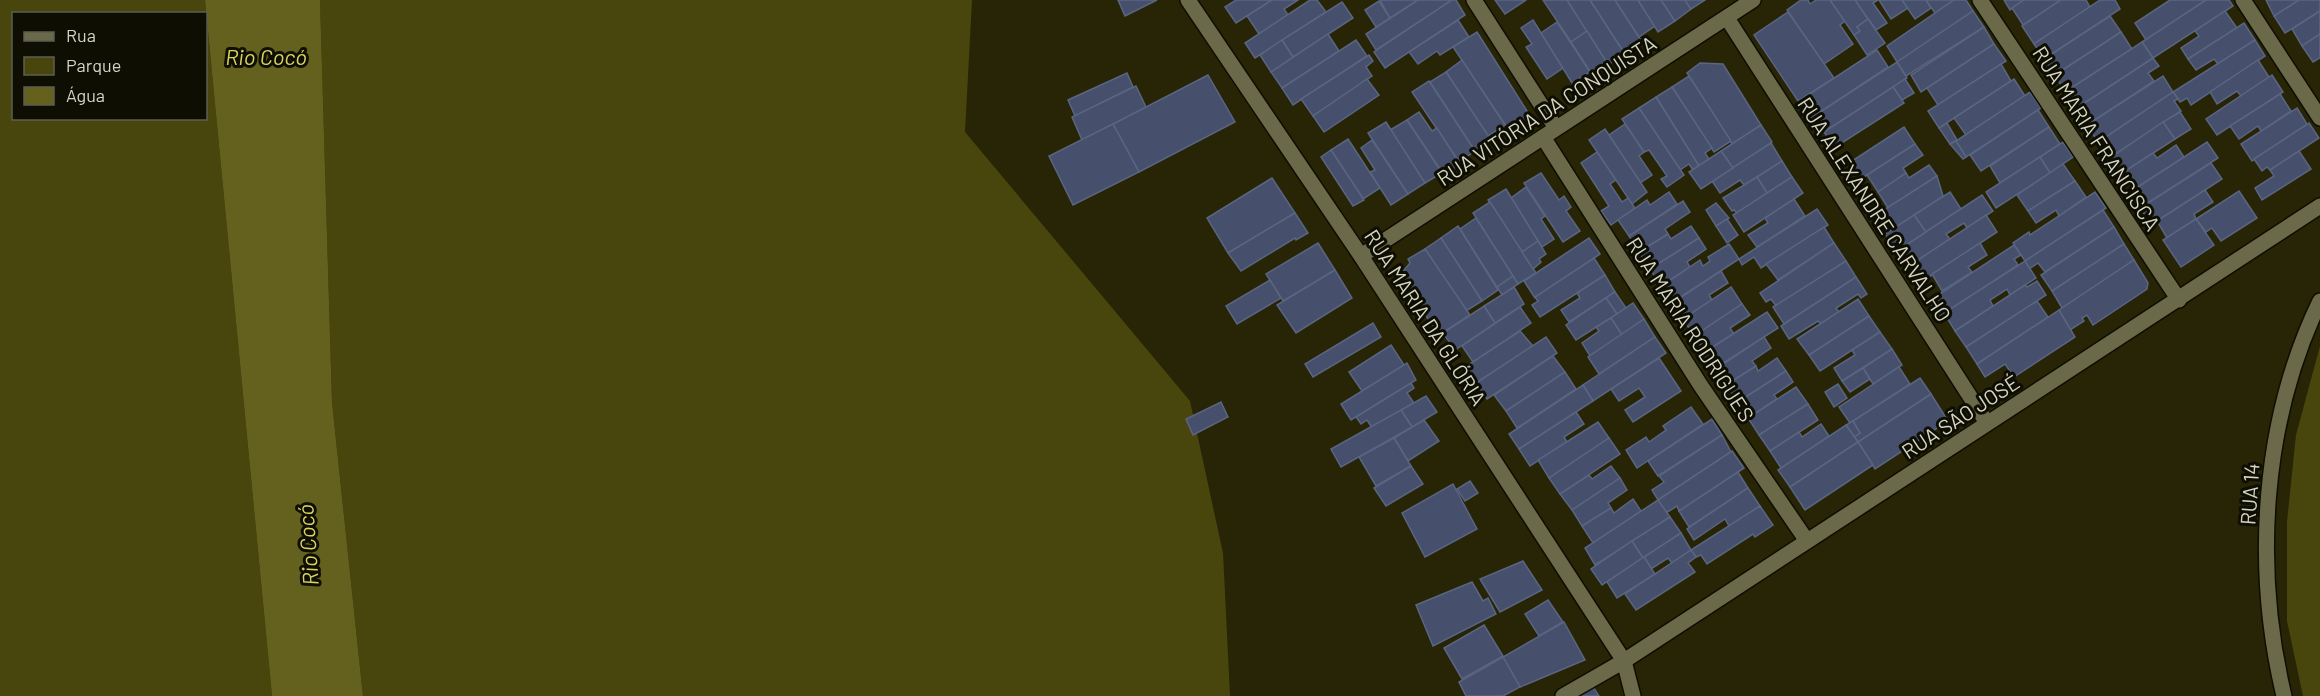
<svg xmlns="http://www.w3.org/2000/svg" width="2320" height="696" font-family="Barlow,sans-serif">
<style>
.green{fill:#49460d;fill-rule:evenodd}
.water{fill:#64601e}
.building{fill:#46506c;stroke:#5a6582;stroke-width:1.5}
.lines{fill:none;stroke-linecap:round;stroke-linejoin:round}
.minor-casing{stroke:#0f0e00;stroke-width:18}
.minor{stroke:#6a6949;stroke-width:15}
.labels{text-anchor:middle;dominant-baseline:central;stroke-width:6;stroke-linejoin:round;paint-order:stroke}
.street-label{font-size:21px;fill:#d5d5c3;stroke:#0e0e03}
.water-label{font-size:22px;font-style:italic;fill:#d9d45f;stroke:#0e0e03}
</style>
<rect width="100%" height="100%" fill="#272506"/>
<g class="green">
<path d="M0,0h205l67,696h-272zM14,14h192v104h-192z"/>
<path d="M320,0h652l-7,132 225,269 33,152 7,143h-867l-31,-294z"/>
<path d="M2320,346v350h-17l-16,-75v-99l9,-87z"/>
</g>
<path class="water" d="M205,0h115l12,402 31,294h-91z"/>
<g class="building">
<path d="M1118,0h39l-32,16z"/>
<path d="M1236,0h36l-36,23 -11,-16z"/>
<path d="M1272,0h26l-14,9 4,6 -29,19 -12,-18z"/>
<path d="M1310,0h7l9,12 -71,46 -10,-15z"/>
<path d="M1380,0h38l-28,18z"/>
<path d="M1418,0h34l-76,50 -10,-16z"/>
<path d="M1452,0h4l9,15 -80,53 -11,-16z"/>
<path d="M1495,0h31l-21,14z"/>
<path d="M1543,0h24l20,31 -16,11z"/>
<path d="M1567,0h23l35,54 -17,11z"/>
<path d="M1590,0h25l27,42 -17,12z"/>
<path d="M1615,0h23l17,26 -16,11z"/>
<path d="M1638,0h23l14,21 -17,11z"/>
<path d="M1661,0h24l6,9 -16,12z"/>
<path d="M1685,0h20l-14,9z"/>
<path d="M1801,0h7l2,4 6,-4h14l15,21 -5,4 13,19 -29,20 -37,-54z"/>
<path d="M1830,0h25l13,19 -11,8 3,4 -6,4z"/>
<path d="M1855,0h23l-5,3 14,20 -11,7z"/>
<path d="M1879,0h23l6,8 -17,11z"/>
<path d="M1902,0h24l5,8 -16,11z"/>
<path d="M1926,0h28l-19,13z"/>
<path d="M1954,0h12l7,11 -76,51 -10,-16z"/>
<path d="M2004,0h20l-14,10z"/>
<path d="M2024,0h37l-38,25 -11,-17z"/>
<path d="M2061,0h25l4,7 -56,37 -12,-18z"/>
<path d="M2100,0h15l5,9 -76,50 -10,-15z"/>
<path d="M2170,0h36l-60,40 -11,-17z"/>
<path d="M2206,0h23l4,6 -80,52 -11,-16z"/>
<path d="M2266,0h33l-25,16z"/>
<path d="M2299,0h21v11l-35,22 -11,-17z"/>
<path d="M1379,1l11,17 -14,9 -11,-17z"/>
<path d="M1342,2l11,16 -60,39 -11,-17z"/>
<path d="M1973,11l11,16 -78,49 -9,-14z"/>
<path d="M2225,11l12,17 -49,31 -7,-11 18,-12 -4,-5z"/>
<path d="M2320,11v23l-18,12 -10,-17z"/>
<path d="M1788,12l46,66 -36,23 -44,-66z"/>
<path d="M2110,16l11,16 -66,43 -11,-16z"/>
<path d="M1868,19l17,24 -18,12 -13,-20 6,-4 -3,-4z"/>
<path d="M1458,20l11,17 -29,18 -3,-4 -19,13 -9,-12z"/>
<path d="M1533,20l30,48 -16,11 -21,-32 6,-3 -11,-16z"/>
<path d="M1557,22l33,50 -18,11 -31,-50z"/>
<path d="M2244,23l11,17 -37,24 -4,-5 -18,11 -8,-11z"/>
<path d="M1984,27l10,17 -73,48 -10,-17z"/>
<path d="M1587,31l22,35 -16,10 -22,-34z"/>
<path d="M1477,32l50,79 -1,8 -18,10 -55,-82z"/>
<path d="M2121,32l11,17 -67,43 -10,-17z"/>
<path d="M1328,34l11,17 -57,37 -11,-16z"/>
<path d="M2320,34v24l-7,4 -11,-16z"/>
<path d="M1282,40l11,17 -22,15 -11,-17z"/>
<path d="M1356,40l11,16 -74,49 -11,-17z"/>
<path d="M2255,40l10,16 -74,49 -4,-7 -7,4 -7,-10z"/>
<path d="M2142,42l11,16 -76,50 -12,-16z"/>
<path d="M1994,44l12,17 -68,44 -11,-17z"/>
<path d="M1877,50l11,17 -74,49 -12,-17z"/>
<path d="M1369,55l4,6 -7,6 6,9 -59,40 -12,-17z"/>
<path d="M2153,58l6,8 -11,7 6,8 -67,44 -10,-17z"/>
<path d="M1462,60l43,65 -17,11 -42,-64z"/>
<path d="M2258,60l11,17 -28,19 -4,-5 -20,13 -7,-12z"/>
<path d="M1897,62l10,16 -86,56 -10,-16z"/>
<path d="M1700,63l23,1 38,61 -29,19 -45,-71z"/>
<path d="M2001,64l10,17 -72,47 -11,-17z"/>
<path d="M1446,72l45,68 -16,11 -45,-69z"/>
<path d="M1127,73l6,14 -58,29 -7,-16z"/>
<path d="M1208,75l27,47 -96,50 -26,-48z"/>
<path d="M2272,75l11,17 -66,43 -11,-16z"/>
<path d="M1689,76l42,65 -17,11 -42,-65z"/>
<path d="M2163,76l10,16 -75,50 -11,-17z"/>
<path d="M1367,79l12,16 -55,37 -11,-16z"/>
<path d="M1905,79l9,14 -12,7 -9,-13z"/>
<path d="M2014,79l11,17 -59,39 -12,-17z"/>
<path d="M1429,81l46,70 -16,11 -47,-70z"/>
<path d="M1136,86l10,21 -64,33 -10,-23z"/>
<path d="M1672,87l40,61 -7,5 4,6 -10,7 -43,-69z"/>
<path d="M1893,87l11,16 -70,45 -10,-16z"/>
<path d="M2030,92l11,16 -75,49 -10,-16z"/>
<path d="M2173,92l5,7 -4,2 7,10 -67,44 -11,-16z"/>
<path d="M2280,94l11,17 -30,20 -3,-5 -19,13 -9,-13z"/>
<path d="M1656,97l43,69 -6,4 -4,-6 -9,6 -41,-62z"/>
<path d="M1639,108l45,67 -17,12 -6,-8 6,-3 -18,-26 -5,2 -22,-33z"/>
<path d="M2297,108l10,16 -55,37 -11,-17z"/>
<path d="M2038,110l11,17 -68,44 -11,-16z"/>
<path d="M1419,112l13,19 5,-3 23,36 -16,11 -37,-55z"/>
<path d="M2180,112l11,17 -16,10 -12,-17z"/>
<path d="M1407,120l35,53 -17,10 -35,-53z"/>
<path d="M1386,122l39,61 -17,11 -40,-61z"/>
<path d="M2163,122l12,17 -54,35 -11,-16z"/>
<path d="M1947,123l10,17 -7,4 -11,-16z"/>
<path d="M2309,123l10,15 -49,32 -3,-3 -5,4 -8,-12z"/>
<path d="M1113,124l26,48 -66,33 -24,-49z"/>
<path d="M1625,124l19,28 -5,4 13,19 -12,8 -31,-48z"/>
<path d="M1761,125l11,17 -39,26 -12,-17z"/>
<path d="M1904,127l11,17 -54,35 -12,-16z"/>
<path d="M2049,127l11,17 -60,39 -10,-17z"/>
<path d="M1605,129l42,63 -15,12 -43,-64z"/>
<path d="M1348,139l32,49 -17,11 -32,-49z"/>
<path d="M1372,140l36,54 -17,11 -21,-33 5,-2 -14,-22z"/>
<path d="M1956,141l10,16 -3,2 -13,-15z"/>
<path d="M2063,142l10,15 -23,16 -10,-16z"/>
<path d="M2207,142l11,16 -78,50 -10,-16z"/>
<path d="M1771,143l11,18 -38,24 -4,-5 -20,13 -8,-12z"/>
<path d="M1915,144l8,11 -20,13 3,5 -28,19 -11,-17z"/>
<path d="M2176,145l8,12 -48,31 -11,-17 28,-18 4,5z"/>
<path d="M1331,150l33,50 -11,6 -32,-49z"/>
<path d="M1721,151l12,17 -32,21 -12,-17z"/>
<path d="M2299,151l12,18 -49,31 -7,-12 19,-12 -4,-6z"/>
<path d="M1597,152l19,28 -6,4 12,18 6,-4 7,10 -24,17 -10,-14 8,-5 -28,-43z"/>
<path d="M2040,157l10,16 -54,35 -10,-16z"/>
<path d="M1782,161l10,16 -25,16 -10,-16z"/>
<path d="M2211,163l11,16 -71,46 -11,-17z"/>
<path d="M2063,164l12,17 -47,30 -11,-16z"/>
<path d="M1929,165l8,11 -49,32 -10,-16 28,-19 3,5z"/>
<path d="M1541,173l18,27 5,-4 7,11 -5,4 14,20 -17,11 -39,-59z"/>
<path d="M1937,176l6,20 -52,35 -12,-18z"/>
<path d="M1757,177l10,16 -30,20 -3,-3 -2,1 -9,-13z"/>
<path d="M1792,177l11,16 -59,39 -11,-17z"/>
<path d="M1272,178l23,35 -67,40 -21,-35z"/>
<path d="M2075,181l11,16 -27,19 -3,-6 -20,13 -8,-12z"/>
<path d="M1526,187l19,29 -4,3 13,20 -12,8 -31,-49z"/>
<path d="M1506,189l32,52 -16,11 -34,-52z"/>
<path d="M2205,190l8,12 -19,12 2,5 -29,19 -10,-17z"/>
<path d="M2239,191l18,27 -36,23 -9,-13 -6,4 -10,-13z"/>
<path d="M1669,192l8,12 -48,32 -11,-16 29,-20 3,5z"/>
<path d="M1950,192l11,17 -35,23 -12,-17z"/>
<path d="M2095,192l11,16 -81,53 -12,-18 16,-11 1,3z"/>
<path d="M1982,195l11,16 -26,17 -3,-5 -18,11 4,5 -38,25 -11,-16z"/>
<path d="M1794,199l11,17 -48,31 -9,-12 20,-12 -3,-5z"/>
<path d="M1683,201l7,11 -25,17 3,5 -29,18 -10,-16z"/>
<path d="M1490,202l46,71 -18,11 -45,-71z"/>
<path d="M1716,203l13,15 -13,8 -10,-16z"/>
<path d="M1817,209l11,16 -67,43 -7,-11 -12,8 -3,-6z"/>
<path d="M2103,210l11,17 -69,45 -7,-9 -9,6 -4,-8z"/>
<path d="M1295,213l13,20 -12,7 -1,-2 -54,33 -13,-18z"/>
<path d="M1914,215l12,17 -29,19 -12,-17z"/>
<path d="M1986,215l11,17 -74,49 -11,-17z"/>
<path d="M1476,218l37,58 -16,11 -37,-58z"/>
<path d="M1727,219l11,16 -11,8 -11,-17z"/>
<path d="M2196,219l18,26 -33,22 -18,-27z"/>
<path d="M1458,226l40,64 -16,11 -41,-63z"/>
<path d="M1691,226l8,12 -49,31 -11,-17 29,-18 3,5z"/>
<path d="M1824,227l10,16 -56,37 -12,-16z"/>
<path d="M2114,227l10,17 -72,47 -11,-16z"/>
<path d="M1441,238l41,63 -16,10 -41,-62z"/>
<path d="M1589,238l11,16 -65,44 -11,-17z"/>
<path d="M1699,238l7,11 -19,13 3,5 -29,19 -11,-17z"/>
<path d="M1538,241l8,13 -7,5 2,3 -8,7 -11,-17z"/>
<path d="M1318,243l17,27 -52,31 -17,-27z"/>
<path d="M1834,243l12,18 -70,45 -5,-7 -5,3 -6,-9z"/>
<path d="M1980,243l7,12 -19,12 4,5 -30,19 -10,-17z"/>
<path d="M1729,244l10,15 -69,45 -11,-16 41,-28 3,6 7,-5 -2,-4z"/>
<path d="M2124,244l10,16 -72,48 -10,-17z"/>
<path d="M2014,245l7,10 -7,4 4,6 -79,52 -10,-16z"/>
<path d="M1425,249l45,66 -31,20 -40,-59 11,-13 -2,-4z"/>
<path d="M1594,258l11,17 -65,42 -8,-12 6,-4 -3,-4z"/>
<path d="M2134,260l14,23 -1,6 -54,36 -6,-10 -5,3 2,3 -14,9 -11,-20z"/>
<path d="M1846,261l10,16 -72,47 -11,-17z"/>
<path d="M2025,261l11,17 -26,17 -3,-6 -17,11 3,6 -38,25 -11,-18z"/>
<path d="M1335,270l17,28 -56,35 -19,-28z"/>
<path d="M1721,271l7,12 -19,12 3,5 -29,19 -11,-16z"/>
<path d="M1605,275l10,17 -46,30 -8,-12 19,-12 -3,-5z"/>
<path d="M1513,276l5,8 -16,11 -5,-8z"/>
<path d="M1856,277l11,17 -6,4 -3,-4 -22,14 3,4 -18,12 -3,-3 -29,18 -8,-13z"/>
<path d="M1270,280l11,18 -44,26 -11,-18z"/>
<path d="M2037,281l9,14 -80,52 -11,-16 70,-46 2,2z"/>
<path d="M1514,287l10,17 -29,19 -11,-17z"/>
<path d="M1731,287l11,17 -48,32 -11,-17z"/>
<path d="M1615,292l11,16 -9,6 -11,-16z"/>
<path d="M1606,298l11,16 -41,26 -10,-15z"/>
<path d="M1858,299l11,17 -60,39 -12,-16z"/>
<path d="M2037,301l11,16 -71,47 -11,-17z"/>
<path d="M1633,303l11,16 -22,16 -11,-17z"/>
<path d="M1742,304l8,11 -20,13 4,6 -29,18 -11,-16z"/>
<path d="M1484,306l11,17 -40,27 -12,-17z"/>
<path d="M1520,307l11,16 -58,39 -11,-16z"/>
<path d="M2059,310l16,27 -61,40 -9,-13 -20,13 -8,-13z"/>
<path d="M1767,312l11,16 -67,43 -11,-16z"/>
<path d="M1869,316l11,16 -60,39 -11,-16z"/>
<path d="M1611,318l11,17 -32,21 -8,-13 17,-12 -3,-4z"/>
<path d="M1644,319l11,18 -56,37 -11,-17z"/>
<path d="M1373,323l8,14 -68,40 -8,-13z"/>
<path d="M1520,331l13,15 -57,37 -11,-16z"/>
<path d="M1880,332l12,17 -50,32 -8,-13 21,-13 -3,-5z"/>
<path d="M1546,337l11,16 -70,46 -11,-16z"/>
<path d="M1655,337l11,16 -73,48 -10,-16z"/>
<path d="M1764,337l7,11 -19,13 4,5 -30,19 -10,-16z"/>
<path d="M1391,345l13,20 -42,26 -13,-19z"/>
<path d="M1892,349l10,16 -29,19 -10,-16z"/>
<path d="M1553,356l12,16 -59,39 -12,-16z"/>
<path d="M1659,358l22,33 -48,31 -8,-12 20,-13 -6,-9 -20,13 -8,-12z"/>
<path d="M1777,358l9,13 -48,31 -12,-17 30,-19 2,5z"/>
<path d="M1407,363l9,17 -65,40 -10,-16z"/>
<path d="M1899,367l11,17 -60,39 -11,-16z"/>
<path d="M1863,368l7,11 -20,13 -8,-11z"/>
<path d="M1786,371l7,11 -19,13 3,4 -29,19 -10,-16z"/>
<path d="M1565,372l11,17 -59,39 -11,-17z"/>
<path d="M1920,378l11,16 -73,48 -4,-5 6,-4 -7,-12z"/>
<path d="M1411,383l3,5 -7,5 7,10 -42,25 -5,-8 -6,4 -5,-7z"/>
<path d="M1838,384l9,14 -13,9 -9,-15z"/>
<path d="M1583,385l10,16 -74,48 -10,-15z"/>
<path d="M1796,387l12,17 -49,31 -11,-17z"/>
<path d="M1931,394l17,27 -73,48 -17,-27z"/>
<path d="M1426,396l11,16 -25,15 -11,-17z"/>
<path d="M1221,402l7,15 -35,18 -7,-16z"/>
<path d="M1808,404l10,16 -48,31 -11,-16z"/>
<path d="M1691,407l12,17 -66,44 -11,-18 20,-13 3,5 17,-12 -3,-4z"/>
<path d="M1401,410l11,17 -71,40 -10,-18z"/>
<path d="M1576,412l8,12 -20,13 3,5 -37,24 -11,-17z"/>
<path d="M1712,419l10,16 -64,41 -10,-15z"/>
<path d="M1424,420l15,21 -31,20 -14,-23z"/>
<path d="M1853,421l7,12 -6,4 -8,-12z"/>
<path d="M1598,422l11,16 -60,40 -11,-18z"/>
<path d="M1821,424l8,12 -48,32 -11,-17 29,-19 3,5z"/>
<path d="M1846,425l12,17 -68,45 -12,-17z"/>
<path d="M1722,435l9,17 -73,48 -6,-10 12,-8 -5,-6z"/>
<path d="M1394,438l17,28 -35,20 -17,-29z"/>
<path d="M1609,438l11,16 -60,40 -11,-16z"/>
<path d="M1858,442l15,23 -68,45 -15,-23z"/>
<path d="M1732,451l12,17 -65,43 -2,-5 -11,7 -8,-13z"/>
<path d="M1411,466l12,18 -37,22 -12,-18z"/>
<path d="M1611,466l9,12 -48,32 -12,-16 29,-19 3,4z"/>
<path d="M1738,472l10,16 -59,39 -10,-16z"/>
<path d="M1620,478l7,12 -19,13 3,5 -29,18 -10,-16z"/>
<path d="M1470,481l8,12 -13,8 -8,-12z"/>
<path d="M1453,484l24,45 -52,28 -23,-44z"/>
<path d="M1748,488l12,18 -31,20 -4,-7 -31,21 -7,-11z"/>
<path d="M1633,499l8,12 -48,32 -11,-17 29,-18 3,5z"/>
<path d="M1658,500l12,17 -75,48 -10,-17z"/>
<path d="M1760,506l13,19 -18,12 -2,-3 -46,30 -6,-9 -5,2 -5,-7z"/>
<path d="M1670,517l11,16 -38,25 -11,-17z"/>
<path d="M1681,533l10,17 -19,13 -4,-5 -17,11 -7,-12z"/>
<path d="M1632,541l11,17 -41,27 -11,-16z"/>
<path d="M1691,550l5,7 -8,6 7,9 -59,38 -11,-16z"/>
<path d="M1644,557l11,17 -38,24 -10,-16z"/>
<path d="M1523,561l19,29 -42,22 -20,-33z"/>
<path d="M1472,582l11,19 5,-3 8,16 -63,32 -17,-41z"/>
<path d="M1548,600l15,22 -24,14 -14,-22z"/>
<path d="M1564,622l21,38 -65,27 -17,-30z"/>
<path d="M1484,625l19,31 -41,23 -18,-31z"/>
<path d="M1503,657l17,30 -17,9h-37l-7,-14z"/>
<path d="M1591,684l8,12h-26z"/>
</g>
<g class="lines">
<defs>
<g id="minor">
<path d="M1188,0l173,256 263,405 9,35"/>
<path d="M1474,0l82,128"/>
<path d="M1980,0l199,300"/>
<path d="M2243,0l77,118"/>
<path d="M1727,18l260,405"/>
<path d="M1543,137l158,249 106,155"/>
<path d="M1361,256l392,-256"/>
<path d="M1563,696l61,-35 696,-455"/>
<path d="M2284,696c-31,-129 -22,-275 36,-395"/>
</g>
</defs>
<use href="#minor" class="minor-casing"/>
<use href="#minor" class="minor"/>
</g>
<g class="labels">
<g class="street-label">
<text transform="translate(1546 110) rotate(-33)">RUA VITÓRIA DA CONQUISTA</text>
<text transform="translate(2097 138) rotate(57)">RUA MARIA FRANCISCA</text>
<text transform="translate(1875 209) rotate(57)">RUA ALEXANDRE CARVALHO</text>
<text transform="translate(1426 317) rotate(57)">RUA MARIA DA GLÓRIA</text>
<text transform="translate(1691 329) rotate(57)">RUA MARIA RODRIGUES</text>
<text transform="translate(1960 416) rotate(-33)">RUA SÃO JOSÉ</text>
<text transform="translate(2249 494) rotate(-86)">RUA 14</text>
</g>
<g class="water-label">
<text x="266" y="56">Rio Cocó</text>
<text transform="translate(307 545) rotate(-94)">Rio Cocó</text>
</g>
</g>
<rect x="12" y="12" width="195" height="108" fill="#0e0e03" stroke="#5e5e50" stroke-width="1.5"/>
<rect x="24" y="32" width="30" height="9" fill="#6a6949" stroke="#5e5e50" stroke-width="1.5"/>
<text x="66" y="42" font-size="18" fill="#d5d5c3">Rua</text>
<rect x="24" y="57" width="30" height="18" fill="#49460d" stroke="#5e5e50" stroke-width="1.5"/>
<text x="66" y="72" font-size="18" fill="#d5d5c3">Parque</text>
<rect x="24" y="87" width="30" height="18" fill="#64601e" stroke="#5e5e50" stroke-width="1.5"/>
<text x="66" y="102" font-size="18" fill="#d5d5c3">Água</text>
</svg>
